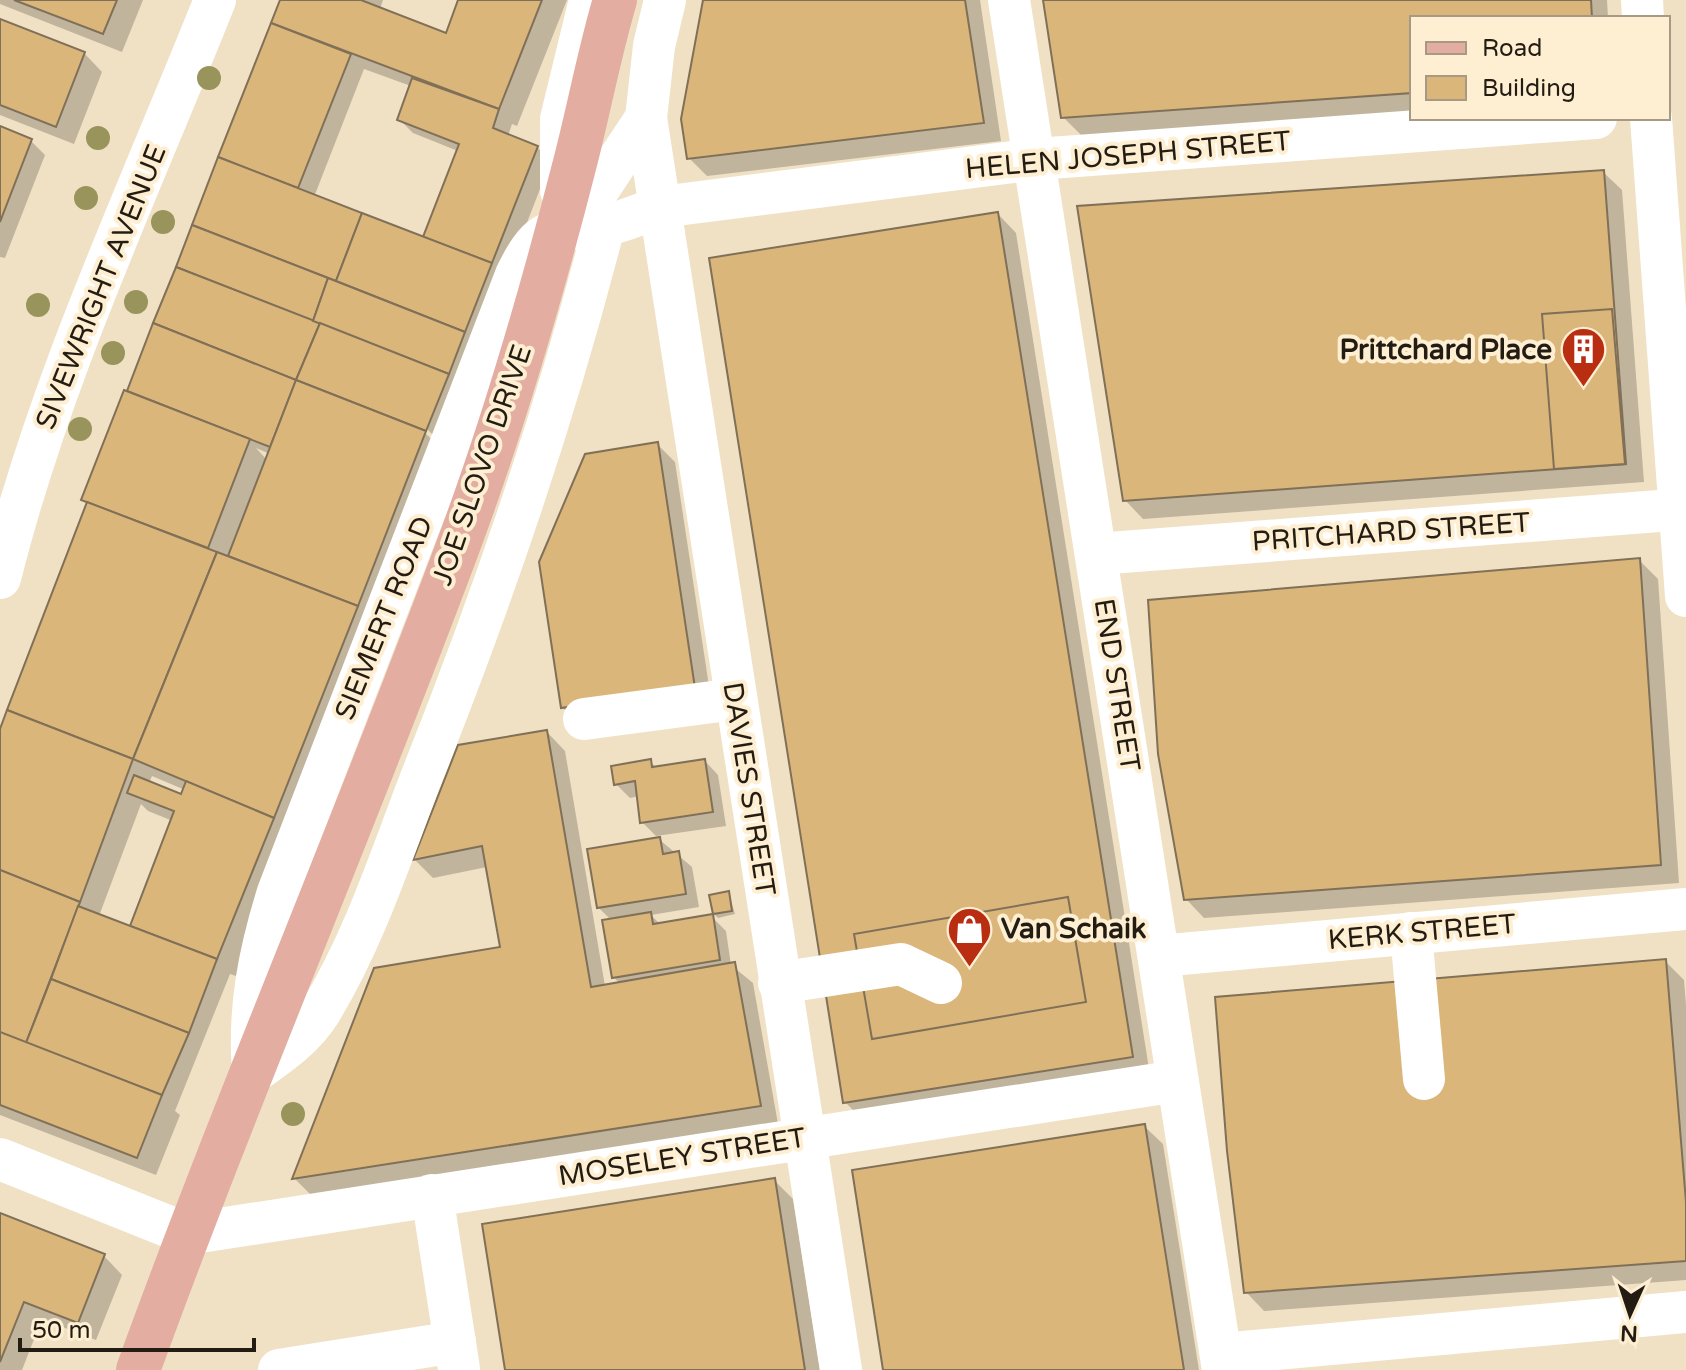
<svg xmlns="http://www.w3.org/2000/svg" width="1686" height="1370" font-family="'Varela Round',sans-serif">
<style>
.shadow{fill:#0003;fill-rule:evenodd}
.building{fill:#dab67a;stroke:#807058;stroke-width:2}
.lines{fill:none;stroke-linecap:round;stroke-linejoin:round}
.minor{stroke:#fff;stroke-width:42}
.major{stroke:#e3ada1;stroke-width:44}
.tree{fill:#98945b}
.labels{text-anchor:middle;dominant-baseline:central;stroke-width:8;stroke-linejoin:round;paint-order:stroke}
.street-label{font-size:28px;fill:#221c12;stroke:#feeed2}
.poi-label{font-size:28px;font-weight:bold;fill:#221c12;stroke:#feeed2;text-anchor:end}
</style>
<rect width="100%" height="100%" fill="#f0e1c5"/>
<g class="shadow">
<path d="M0,0h143l-21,52 -122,-48z"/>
<path d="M282,0h101l-3,9 67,26 14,-35h106l-50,126 -5,-2 -4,12 29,11 14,14 -110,282 -17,-17v6l20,19 -208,525 -6,-2 -55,137 5,4 -24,60 -156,-60v-384l88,-227 -4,-5 45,-105zM364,69l47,17 -12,33 14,14 45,18 -34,88 -110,-42zM256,448l14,6 -3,6zM152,776l33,14 -2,6 -34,-13zM141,804l7,7 25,10 -41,107 -33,-12z"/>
<path d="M705,0h275l21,141 -294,35 -18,-18z"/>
<path d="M1045,0h562l1,18h-196v94l-330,24 -19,-19z"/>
<path d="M0,21l84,32 18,19 -28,72 -74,-29z"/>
<path d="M0,129l31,12 14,14 -40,103 -5,-1z"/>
<path d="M1603,172l19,18 22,292 -501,37 -18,-19z"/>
<path d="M998,214l18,19 134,842 -287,45 -18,-18z"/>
<path d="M657,444l18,18 37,244 -131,20 -19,-19z"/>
<path d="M1639,560l19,19 21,304 -475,35 -18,-19z"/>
<path d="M547,732l18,19 40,235 15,-2 -6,-7 -3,-57 -13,-13 62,-67 32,27 7,40 -48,8 10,10 51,-8 14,14 5,34 22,18 25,141 -466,72 -18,-18 209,-229 -16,-82 -54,11 -18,-18 44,-114z"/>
<path d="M705,761l13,14 8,51 -70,10 -14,-14 -3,-26 -9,2 -14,-14 34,-22 7,6z"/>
<path d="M729,894l6,20 -17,4 -4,-4z"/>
<path d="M1665,961l19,19 2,25v275l-422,31 -18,-19z"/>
<path d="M1144,1126l19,18 36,226h-314z"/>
<path d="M774,1180l19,19 27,171h-313z"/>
<path d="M0,1215l104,41 18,19 -26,65 -54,-21 -20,51h-22z"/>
</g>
<g class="building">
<path d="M14,0h103l-14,34z"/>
<path d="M280,0h81l85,33 12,-33h84l-43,109 -228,-86z"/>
<path d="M703,0h262l19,123 -297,36 -6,-40z"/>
<path d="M1043,0h548l1,18h-180v75l-351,25z"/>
<path d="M0,19l85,33 -29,75 -56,-22z"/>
<path d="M271,23l80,31 -53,134 -80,-31z"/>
<path d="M412,78l87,31 -6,19 45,18 -46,117 -69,-26 36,-93 -62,-24z"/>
<path d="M0,126l32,13 -32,83z"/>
<path d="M218,157l144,56 -26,68 -144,-56z"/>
<path d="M1604,170l22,294 -503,37 -46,-295z"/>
<path d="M998,212l135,845 -290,46 -134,-845z"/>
<path d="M362,213l130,50 -27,69 -129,-51z"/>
<path d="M192,225l136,53 -15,43 -137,-54z"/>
<path d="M176,267l144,56 -24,57 -143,-57z"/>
<path d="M328,278l137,54 -16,42 -136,-53z"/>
<path d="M1612,309l13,155 -71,5 -12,-155z"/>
<path d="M153,323l143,57 -26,67 -143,-56z"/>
<path d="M320,323l129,51 -23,57 -130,-51z"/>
<path d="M296,380l130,51 -68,175 -130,-50z"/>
<path d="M124,390l126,49 -42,109 -127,-48z"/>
<path d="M658,442l37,246 -134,20 -22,-146 46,-108z"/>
<path d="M87,502l130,50 -84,207 -126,-49z"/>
<path d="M217,552l141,54 -84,212 -141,-59z"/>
<path d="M1640,558l21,307 -477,35 -26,-146 -10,-154z"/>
<path d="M7,710l126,49 -53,143 -80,-32v-141z"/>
<path d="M547,730l44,257 144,-25 26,144 -469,73 82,-211 126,-21 -18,-101 -69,14 45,-115z"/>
<path d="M651,759l1,8 53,-8 8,53 -73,11 -5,-42 -21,4 -3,-19z"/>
<path d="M134,775l47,19 5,-13 88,37 -57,141 -87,-33 44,-115 -47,-18z"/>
<path d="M660,837l3,17 16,-3 7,43 -89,14 -10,-59z"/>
<path d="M0,870l80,32 -54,141 -26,-10z"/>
<path d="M729,891l3,20 -19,3 -4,-19z"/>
<path d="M1068,897l18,105 -214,37 -18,-105z"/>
<path d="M78,906l139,53 -28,74 -138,-54z"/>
<path d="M651,912l2,12 60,-10 7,46 -108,18 -10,-58z"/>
<path d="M1666,959l20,243v59l-442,32 -17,-142 -12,-154z"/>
<path d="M51,979l138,54 -27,62 -136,-52z"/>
<path d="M0,1032l162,63 -25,63 -137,-53z"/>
<path d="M1145,1124l39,246h-301l-31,-200z"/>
<path d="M775,1178l30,192h-300l-23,-146z"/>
<path d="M0,1213l105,41 -27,69 -54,-21 -24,60z"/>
</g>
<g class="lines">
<g class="minor">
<path d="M665,0l-11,46 -8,72 195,1252"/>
<path d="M1009,0l214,1370"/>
<path d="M1642,0l1,18"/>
<path d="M1651,118l35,478"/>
<path d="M561,191v-72l29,-119"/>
<path d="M573,228l73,-110"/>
<path d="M1096,554l590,-45"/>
<path d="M0,578c50,-200 139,-387 215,-578"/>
<path d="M584,719l151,-20"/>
<path d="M1411,933l13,146"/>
<path d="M1159,956l527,-47"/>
<path d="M779,983l122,-19 40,19"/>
<path d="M253,1072c-5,-64 6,-119 25,-180l238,-617c26,-53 34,-42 85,-49 20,-3 41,-13 60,-19l375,-48 560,-41"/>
<path d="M253,1073c24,-17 51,-35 67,-61 44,-72 71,-156 101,-234 72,-180 135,-364 183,-552"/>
<path d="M0,1159l187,75 990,-153"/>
<path d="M432,1195l27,174"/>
<path d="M1221,1354l465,-42"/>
<path d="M279,1370l176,-28"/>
</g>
<path class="major" d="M138,1370c102,-281 221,-556 325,-837 44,-120 80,-245 112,-370 14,-54 24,-109 40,-163"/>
</g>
<g class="tree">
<circle cx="209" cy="78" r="12"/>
<circle cx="98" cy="138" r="12"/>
<circle cx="86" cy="198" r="12"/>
<circle cx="163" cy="222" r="12"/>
<circle cx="136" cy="302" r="12"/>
<circle cx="38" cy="305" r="12"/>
<circle cx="113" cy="353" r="12"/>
<circle cx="80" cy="429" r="12"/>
<circle cx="293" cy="1114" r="12"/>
</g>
<defs>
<symbol id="building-pin" viewBox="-11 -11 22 30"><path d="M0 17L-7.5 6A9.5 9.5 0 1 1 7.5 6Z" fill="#b92d10" stroke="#feeed2"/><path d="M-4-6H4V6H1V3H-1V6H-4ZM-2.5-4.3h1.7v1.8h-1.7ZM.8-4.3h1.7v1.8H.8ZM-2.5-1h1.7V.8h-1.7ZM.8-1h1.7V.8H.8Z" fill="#fff"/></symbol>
<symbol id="shop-pin" viewBox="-11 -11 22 30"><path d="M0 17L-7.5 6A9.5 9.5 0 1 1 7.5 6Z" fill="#b92d10" stroke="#feeed2"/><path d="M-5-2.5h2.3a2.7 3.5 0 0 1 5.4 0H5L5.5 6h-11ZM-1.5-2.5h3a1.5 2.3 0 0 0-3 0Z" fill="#fff"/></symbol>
</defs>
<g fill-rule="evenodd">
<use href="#building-pin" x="1558" y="324" width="51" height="69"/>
<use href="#shop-pin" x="944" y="904" width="51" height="69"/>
</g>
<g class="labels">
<g class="street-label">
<text transform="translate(1128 155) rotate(-5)">HELEN JOSEPH STREET</text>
<text transform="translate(101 287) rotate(-68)">SIVEWRIGHT AVENUE</text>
<text transform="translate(482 465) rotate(-71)">JOE SLOVO DRIVE</text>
<text transform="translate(1391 532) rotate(-4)">PRITCHARD STREET</text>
<text transform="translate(384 618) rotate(-68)">SIEMERT ROAD</text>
<text transform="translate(1117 685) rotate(81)">END STREET</text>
<text transform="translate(749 789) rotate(81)">DAVIES STREET</text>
<text transform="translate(1422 932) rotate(-5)">KERK STREET</text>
<text transform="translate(682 1157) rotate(-9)">MOSELEY STREET</text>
</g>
<g class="poi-label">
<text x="1552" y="350">Prittchard Place</text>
<text x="1001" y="929" text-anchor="start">Van Schaik</text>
</g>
</g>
<rect x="1410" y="16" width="260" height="104" fill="#feeed2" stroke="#a69a85" stroke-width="2"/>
<rect x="1426" y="42" width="40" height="12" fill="#e3ada1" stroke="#a69a85" stroke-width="2"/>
<text x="1482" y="56" font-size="24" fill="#221c12">Road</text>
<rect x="1426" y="76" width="40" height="24" fill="#dab67a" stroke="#a69a85" stroke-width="2"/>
<text x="1482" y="96" font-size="24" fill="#221c12">Building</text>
<g transform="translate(1630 1314) rotate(183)" stroke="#feeed2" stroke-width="6" paint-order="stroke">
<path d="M0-6L14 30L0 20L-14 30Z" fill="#221c12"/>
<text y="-12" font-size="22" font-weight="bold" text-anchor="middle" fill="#221c12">N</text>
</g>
<path d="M20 1338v12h234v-12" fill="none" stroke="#221c12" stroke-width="4"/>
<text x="32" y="1338" font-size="24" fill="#221c12" stroke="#feeed2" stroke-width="6" paint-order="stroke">50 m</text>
</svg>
